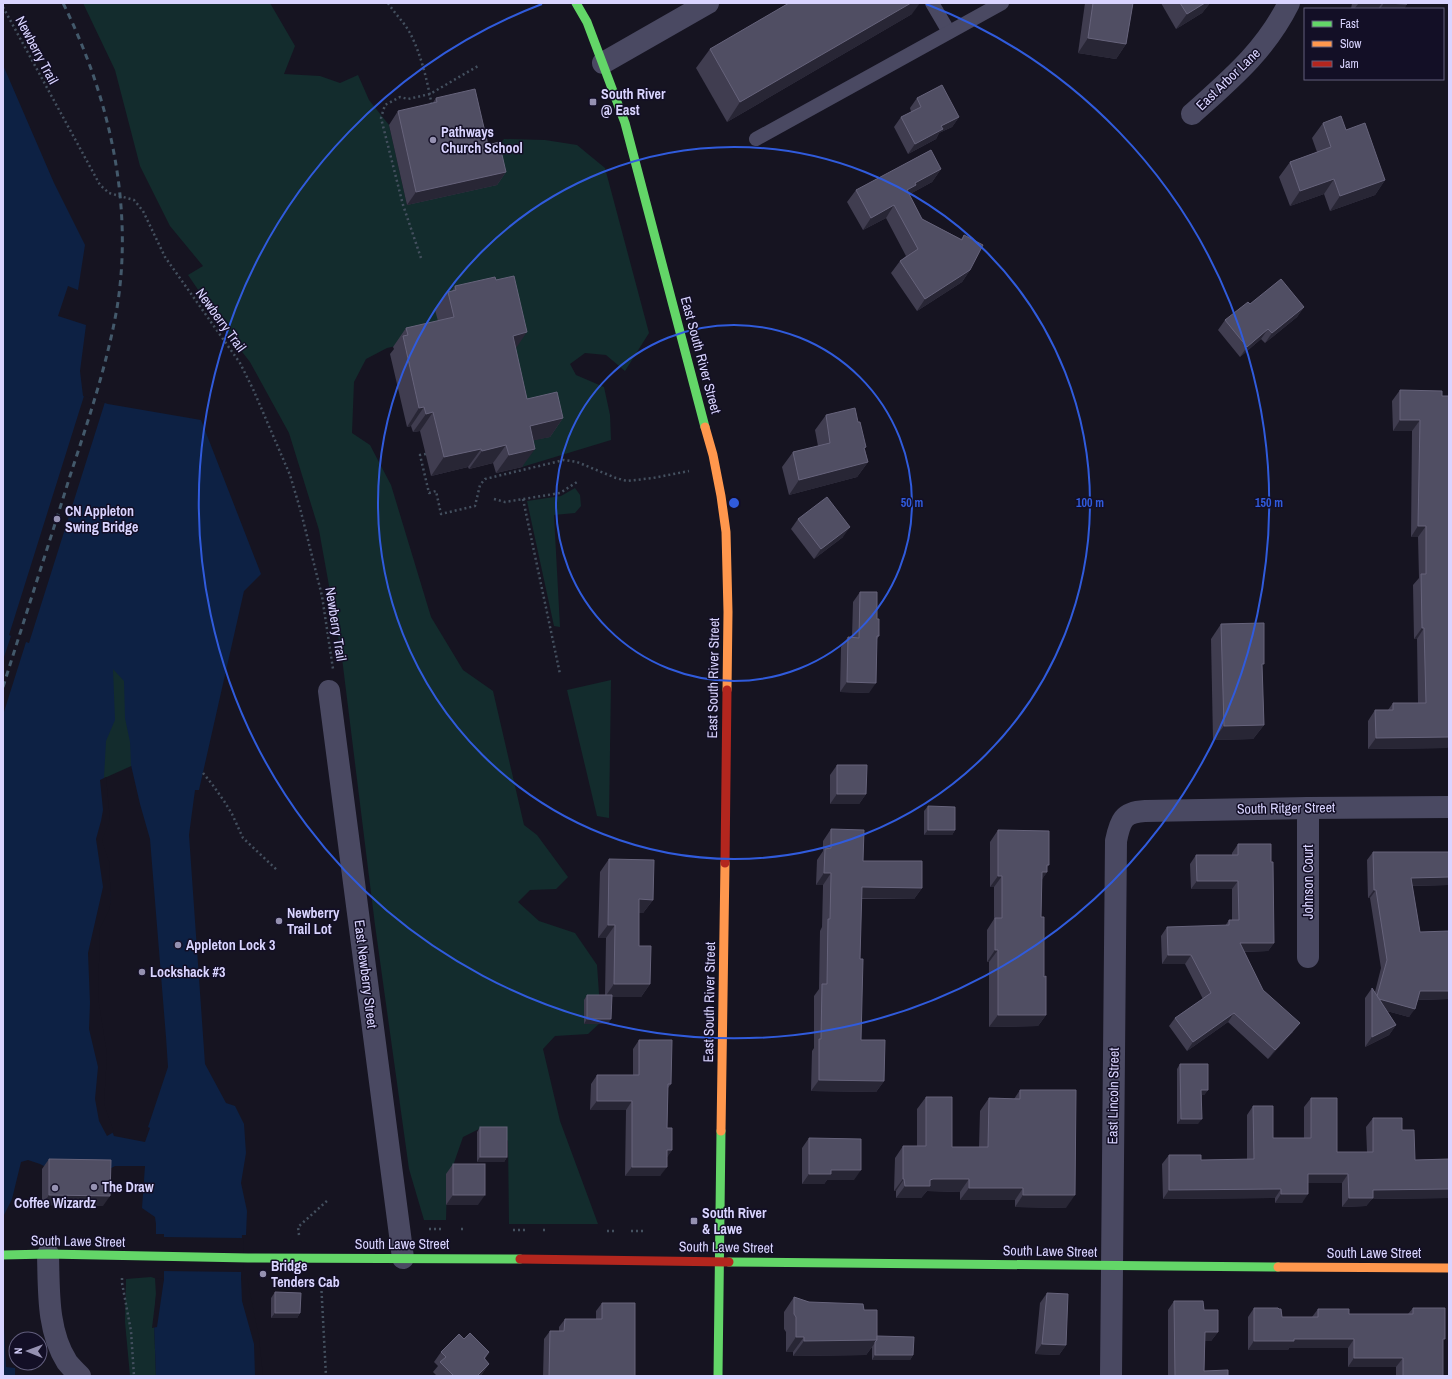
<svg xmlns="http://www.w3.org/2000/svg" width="1452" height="1379" font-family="'Archivo Narrow',sans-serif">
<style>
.green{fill:#132c2d}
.water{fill:#0d2144;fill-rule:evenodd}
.pier{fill:#161421}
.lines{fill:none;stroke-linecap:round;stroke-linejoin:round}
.path{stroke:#44505f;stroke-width:2.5;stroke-dasharray:2 3;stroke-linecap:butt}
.lane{stroke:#4a4962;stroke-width:14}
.street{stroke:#4a4962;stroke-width:22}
.fast{stroke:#63d668;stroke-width:9}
.slow{stroke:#ff974d;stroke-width:9}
.jam{stroke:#b3261e;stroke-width:9}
.rail{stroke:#43596b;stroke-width:3;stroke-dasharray:6 5;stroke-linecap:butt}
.wall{fill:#403d50}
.shaded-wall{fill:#282635}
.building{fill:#504e63;stroke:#66637b}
.ring{fill:none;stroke:#305bdc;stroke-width:2}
.poi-dot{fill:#9591b1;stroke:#130f26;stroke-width:1.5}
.labels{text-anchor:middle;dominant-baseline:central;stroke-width:3;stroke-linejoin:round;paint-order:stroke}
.street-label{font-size:14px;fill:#d9d4ff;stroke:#130f26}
.poi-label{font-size:14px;font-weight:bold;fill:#d9d4ff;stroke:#130f26;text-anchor:start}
.centre{fill:#305bdc;stroke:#130f26;stroke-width:2}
.ring-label{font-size:12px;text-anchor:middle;font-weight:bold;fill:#305bdc;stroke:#130f26;stroke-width:3;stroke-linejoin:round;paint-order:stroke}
</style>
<rect width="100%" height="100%" fill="#161421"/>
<g class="green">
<path d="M83,3h187l25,43 -11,28 36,2 20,7 18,-8 11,25 20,25 18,80 83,-50 14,-16 41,1 32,5 28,23 44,165 -24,38 -19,-16 -21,-2 -15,11 6,11 28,12 6,28 1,25 -89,27 -5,-23 -3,-27 -73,-81 -54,12 -21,11 -12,23 -2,51 18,12 21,40 40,132 32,53 30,21 31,134 13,10 31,42 -12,12 -26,1 -12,12 21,19 36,12 22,32 4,57 -13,12 -33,2 -12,13 17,72 38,103h-89l-1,-83 -11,-12 -16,-1 -18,9 -16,46 -1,37h-22l-15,-51 -34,-244 -33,-267 -23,-128 -30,-97 -39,-71 -21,-27 -41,-60 15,-9 -33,-40 -30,-60 -25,-96z"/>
<path d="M575,488l5,7 1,11 -6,7 -21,2 6,112 -6,-1 -27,-125 34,-5z"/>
<path d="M118,641l20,122 -38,17 4,-109z"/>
<path d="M611,680l-2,138 -12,-2 -30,-126z"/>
<path d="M151,1277l6,2 -3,44 2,53h-26l-5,-54 1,-43z"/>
</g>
<g class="water">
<path d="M3,65l51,118 31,62 -7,45 -10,-4 -10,30 28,9 -6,46 3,25 25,8 93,16 60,154 -17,17 -45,199h-4l-6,45 16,229 21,39 9,3 9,18 2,29 -5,30 6,28 -1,24h-4l-1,43h4l16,98h-105l-2,-53 10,-45v-44h-8v-10l-1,-7 -13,-9 3,-42h-30l-11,6 -54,-3 -10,-5 -12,-4 -7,2 -9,37 -9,18zM113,669l11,12 1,37 5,24 1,23 9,39 10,35 16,198 2,30 -20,60 2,1 -5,14 -31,-6 -12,-31 -6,-108 2,-70 13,-26 -4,-40 -7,-21 8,-20 -4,-43 2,-36 9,-21z"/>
<path d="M3,1306l3,61 9,1v8h-12z"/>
</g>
<g class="pier">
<path d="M84,396l21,6 -76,241 -3,-1 -23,73v-55l8,-24 -2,-1z"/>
<path d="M106,777l4,43 -8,20 7,21 2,40 -2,9 -9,18 -2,69 9,57 -3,50 10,28 -7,4 -8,-15 -4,-22 3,-32 -9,-38 1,-26 -2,-50 15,-66 -7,-48 5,-18 2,-11 -3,-30z"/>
<path d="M242,1235h6l-1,2h-3l-1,35 -81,-1v-34l80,1z"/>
<path d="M155,1278l9,1 -7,48 -5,1 4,-33z"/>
<path d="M241,1278h6l12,60 4,38h-8l-1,-32 -12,-43z"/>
</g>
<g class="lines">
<g class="path">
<path d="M388,3c7,11 16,19 22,30 11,21 18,50 22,74"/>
<path d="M3,7l97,178 9,8 25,7 9,11 22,46 75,106 13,26 37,86 11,37 21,84 11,73"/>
<path d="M421,258l-18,-53 -22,-87 4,-13 15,-8 8,2 22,-5 48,-28"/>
<path d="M426,454l-6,1 9,38 7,-2 5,23 34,-8 5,-21 5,-6 79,-19 13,2 39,16 11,3 26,-3 36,-7"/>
<path d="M494,499l11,3 55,-9 17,-11"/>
<path d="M523,499l37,175"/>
<path d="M203,773l9,11 12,17 8,13 11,24 35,33"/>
<path d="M429,1229h12"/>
<path d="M461,1229h4"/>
<path d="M513,1230h14"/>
<path d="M543,1230h5"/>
<path d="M607,1231h8"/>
<path d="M631,1231h13"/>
<path d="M299,1235l-1,-8 30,-27"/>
<path d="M122,1278v5l9,48 3,45"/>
<path d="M321,1281l5,95"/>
</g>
<g class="lane">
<path d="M932,3l17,29"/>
<path d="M756,139l246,-136"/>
</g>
<g class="street">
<path d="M603,63l105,-60"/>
<path d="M1192,114c39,-35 73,-63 97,-111"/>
<path d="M329,691l74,567"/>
<path d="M1308,957v-149"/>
<path d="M48,1254c1,36 -1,77 19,108 4,5 9,10 13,14"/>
<path d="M1111,1376l5,-535c4,-20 7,-29 29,-30l163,-3 141,-1"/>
</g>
<g class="fast">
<path d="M576,3l11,19 38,101 80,304"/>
<path d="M3,1255l45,-1 200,4 272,1"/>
<path d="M729,1262l549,5"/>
<path d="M718,1376l3,-245"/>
</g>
<g class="slow">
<path d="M705,427l8,28 8,41 5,36 2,80 -1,78"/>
<path d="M721,1131l4,-268"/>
<path d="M1278,1267l171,1"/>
</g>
<g class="jam">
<path d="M725,863l2,-173"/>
<path d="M520,1259l209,3"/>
</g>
<path class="rail" d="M3,687c22,-70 45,-140 67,-211 18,-55 37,-111 47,-168 17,-104 -8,-212 -54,-305"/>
</g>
<g class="wall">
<path d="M1085,3h48l-7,41 -10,15 -38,-6z"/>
<path d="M1161,3h49l-8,10 -26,16z"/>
<path d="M1352,3h55l-3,6h-53z"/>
<path d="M912,14l-185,108 -31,-54 14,-19z"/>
<path d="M436,98l70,74 -9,13 -90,20 -18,-80 9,-14 34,-7z"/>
<path d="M917,98l42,19 -7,10 -13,6 -3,6 -28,15 -14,-27 7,-10 10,-5 -1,-4z"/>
<path d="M1323,123l23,7 39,50 -10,15 -45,16 -6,-17 -34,12 -11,-29 11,-15 27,-10 -5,-14z"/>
<path d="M941,169l-9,13 -22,12 -1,1 13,24 39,20 3,-4 6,35 -8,12 -45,29 -26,-38 9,-12 6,-5 -20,-38 -23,12 -16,-28 9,-12z"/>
<path d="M455,286l61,63 11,50 36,19 -13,19 -17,3 -11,27 -26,6 -3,-10 -24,6 -1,-2 -37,9 -11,-45 -7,1 -2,-6 -4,1 -17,-73 4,-5 -1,-2 13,-19 32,-7 -3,-11 13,-18 4,-1z"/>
<path d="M1250,304l54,3 -7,10 -32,26 -4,-4 -21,18 -22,-27 7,-10z"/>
<path d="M1400,390l42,6h7v349l-2,3 -79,1v-28l7,-11h13l5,-7h25l-1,-64h-3l-1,-54 6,-7 -1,-41h-7l1,-106h-19l-1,-30z"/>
<path d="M826,415l39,34 3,13 -11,15 -68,18 -7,-28 11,-15 25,-6 -3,-16z"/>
<path d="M798,519l45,18 -29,22 -23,-30z"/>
<path d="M860,592l17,27 2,17 -2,3 -8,54 -29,-1 1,-45 7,-10h4l1,-35z"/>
<path d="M1221,624l41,43 2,58 -11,14 -40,1 -2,-101z"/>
<path d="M837,765l29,29 -7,10h-29v-29z"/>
<path d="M928,806l27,24 -3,5h-28v-24z"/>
<path d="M831,829l32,32 59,27 -8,11h-53l-1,60 1,81 23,41 -8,11 -65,-1 1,-40 2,-3v-52l5,-7 1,-58 2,-4 1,-41v-1h-7l1,-25 6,-9v-10z"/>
<path d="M998,830l49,37v5l-5,7 -1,38 3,60 2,38 -8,11 -49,1v-65h-2v-32l7,-11v-32h-4v-45z"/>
<path d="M1238,844l33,18 3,81 -6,8 -24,1 19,38 30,42 -25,27 -40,-37 -41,29 -18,-25 6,-8 28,-19 -18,-35h-23l-1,-28 6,-9 58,-1 4,-6h3v-31h-41l-1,-25 6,-9h36v-2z"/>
<path d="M1373,852h76l-1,33 -36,1 8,46 29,67 -31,1 -9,17 -22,-6 9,14 -7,10 -24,12v-49l7,-10 3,4 6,-24 -11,-70h-2l-1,-38z"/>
<path d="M609,859l44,41 -10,13h-4v33l11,38 -9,13h-29l-4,27h-24v-24l3,-5h18l1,-57h-8l2,-66z"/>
<path d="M639,1040l32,44 -3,4 -1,40 5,22 -5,7 -7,19h-35l1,-66h-36l1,-26 6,-9h36v-26z"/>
<path d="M1180,1064l28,26 -4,5h-2l-4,29h-21v-55z"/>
<path d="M1020,1090l46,118 -51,-1v-7h-55v-8l-33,-1 -6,7h-25v-7h-2l1,-33 8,-12h14v-37l9,-12 26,50h27l1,-36 9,-13 25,1z"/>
<path d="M1311,1098l26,54h30l-1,-25 7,-9 29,12 13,30 34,-1v44l-1,-5 -76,1 -6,7 -24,1v-24h-34l-6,20h-27v-5l-112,1 -1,-35 7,-9 32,5h46v-45l6,-9 20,32h31v-31z"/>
<path d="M480,1127l27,30 -3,5h-27v-30z"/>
<path d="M809,1138l45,42h-27l-3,4h-22v-36z"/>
<path d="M49,1159l54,47 -61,-1v-36z"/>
<path d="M453,1164l25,41h-32v-31z"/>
<path d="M275,1292l25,21 -3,5h-26v-20z"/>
<path d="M1047,1293l19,52 -7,10 -24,-1 5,-51z"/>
<path d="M794,1297l15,5 55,8 13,26 36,19 -3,5h-38v-13l-6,8 -73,1v-4h-7v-20l-2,-3v-17z"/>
<path d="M1174,1301l30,9 14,22 -7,9h-6l-1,30 24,5h-60v-66z"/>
<path d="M602,1303l33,73h-92l1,-37 6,-8h9v-4l6,-8h31v-8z"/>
<path d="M1254,1308l28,9h30l6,-8 31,5h59l5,-6 30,34v34h-47v-9h-48v-19h-59l-1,2h-40v-33z"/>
<path d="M464,1339l25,13 -4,7 4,5 -7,10 -2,2h-43l-4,-4 5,-6 -4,-4 7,-10z"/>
</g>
<g class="shaded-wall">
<path d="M911,3h9l-8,11 -185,108 13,-20z"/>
<path d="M1204,3h6l-8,10 -26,16 11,-15z"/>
<path d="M1359,3h23l-4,6h-24z"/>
<path d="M1384,3l23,1 -3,5h-24z"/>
<path d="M1088,38l38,6 -10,15 -38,-6z"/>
<path d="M959,117l-7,10 -13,6 -3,6 -28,15 7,-10 26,-18z"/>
<path d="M941,169l-9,13 -22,12 -3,3v-7l8,-7z"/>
<path d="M506,172l-9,13 -90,20 9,-13z"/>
<path d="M1334,179l-10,15 -34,12 10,-15z"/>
<path d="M1385,180l-10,15 -45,16 10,-15z"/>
<path d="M894,205l-8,13 -23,12 8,-12z"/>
<path d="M970,270l-8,12 -45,29 8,-12z"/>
<path d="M1304,307l-7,10 -32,26 7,-10z"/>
<path d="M1268,329l-7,10 -21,18 7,-10z"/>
<path d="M527,332l-13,19 -1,-15z"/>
<path d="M424,407l-13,19 -4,1 12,-19z"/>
<path d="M433,412l-13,19 -7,1 13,-18z"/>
<path d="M563,418l-13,19 -33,7 13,-18z"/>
<path d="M1400,420h20l-8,11h-19z"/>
<path d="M506,445l-13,18 -24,6 13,-18z"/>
<path d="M481,449l-13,18 -37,9 13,-19z"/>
<path d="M535,449l-13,18 -26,6 13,-18z"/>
<path d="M868,462l-11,15 -68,18 10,-15z"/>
<path d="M1418,526h8l-8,11h-7z"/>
<path d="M850,527l-7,10 -29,22 7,-10z"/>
<path d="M1422,628h2l-7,11h-3z"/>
<path d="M847,682l29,1 -7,10 -29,-1z"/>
<path d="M1264,725l-11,14 -40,1 11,-14z"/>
<path d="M1449,737v8l-2,3 -79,1 8,-11z"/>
<path d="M837,794h29l-7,10h-29z"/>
<path d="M928,830h27l-3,5h-28z"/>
<path d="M1047,865h2l-5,7h3l-8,12h-5z"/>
<path d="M824,873h7l-8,12h-7z"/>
<path d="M998,876h4l-8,11h-4z"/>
<path d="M1449,877l-1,8 -43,1 6,-8z"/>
<path d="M1197,881h41l-6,8h-41z"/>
<path d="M862,887l60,1 -8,11 -60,-1z"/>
<path d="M1374,890h2l-6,8h-2z"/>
<path d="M639,899l14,1 -10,13h-13z"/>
<path d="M608,925h7l-9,13h-8z"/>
<path d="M1240,943h34l-6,8 -34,1z"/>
<path d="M995,950h3l-9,12h-2z"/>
<path d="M1168,955h23l-6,9h-23z"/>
<path d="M614,984h36l-9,13h-36z"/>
<path d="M1420,991h29v8l-35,1z"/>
<path d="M1377,998l38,11 -6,8 -37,-10z"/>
<path d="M1234,1013l-6,9 -41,29 6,-9z"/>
<path d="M998,1015h48l-8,11 -49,1z"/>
<path d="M587,1019h24l-3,5h-24z"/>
<path d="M1300,1023l-7,9 -25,27 7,-9z"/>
<path d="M1396,1025l-7,10 -24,12 7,-10z"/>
<path d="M819,1080l65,1 -8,11 -65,-1z"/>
<path d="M1201,1090h7l-4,5h-6z"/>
<path d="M597,1101h35l-6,9h-36z"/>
<path d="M1181,1119h21l-4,5h-21z"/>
<path d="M667,1150h5l-6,9z"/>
<path d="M480,1157h27l-3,5h-27z"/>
<path d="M632,1167h35l-7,9h-35z"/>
<path d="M831,1170h30l-7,10h-27l-3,4h-22l7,-10z"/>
<path d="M1308,1174h40l-6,9h-40z"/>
<path d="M903,1179h1l-8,12h-2z"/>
<path d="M933,1179h36l-9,13 -33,-1 -6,7h-25l9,-12z"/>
<path d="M969,1188h54l-8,12h-55z"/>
<path d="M1281,1189l-6,9 -112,1 6,-9z"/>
<path d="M1449,1189v8l-1,1 -76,1 -6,7 -24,1 7,-9 24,-8z"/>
<path d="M1281,1194h27l-6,9h-27z"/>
<path d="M49,1195l61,1 -7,10 -61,-1z"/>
<path d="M453,1195h32l-7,10h-32z"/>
<path d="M1023,1195h52l-9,13 -51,-1z"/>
<path d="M275,1313h25l-3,5h-26z"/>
<path d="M1205,1332h13l-7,9h-13z"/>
<path d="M796,1337h8l-11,15h-7z"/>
<path d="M1294,1339h60l-6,9h-59l-1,2h-40l6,-9z"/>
<path d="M877,1340l-11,15 -73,1 11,-15z"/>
<path d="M1042,1344l24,1 -7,10 -24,-1z"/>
<path d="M875,1355h38l-3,5h-38z"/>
<path d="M1354,1358h49l-7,9h-48z"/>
<path d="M489,1364l-7,10 -2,2h-3z"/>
</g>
<g class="building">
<path d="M789,3h122l-171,99 -30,-53z"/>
<path d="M1093,3h40l-7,41 -38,-6z"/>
<path d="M1180,3h25l-18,11z"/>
<path d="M1384,3h23v1z"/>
<path d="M942,85l17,32 -18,9 2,3 -28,15 -14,-27 20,-10 -4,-9z"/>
<path d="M475,89l13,56 11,-3 7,30 -90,20 -18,-81 39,-9 -1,-4z"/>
<path d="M1341,116l5,14 19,-7 20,57 -45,16 -6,-17 -34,12 -10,-29 41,-15 -8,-24z"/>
<path d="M931,150l10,19 -26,14 1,2 -9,5 15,29 40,21 2,-5 19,10 -13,25 -45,29 -25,-38 18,-12 -24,-44 -23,13 -15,-28z"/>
<path d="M514,276l13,56 -14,4 14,63 30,-7 6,26 -33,8 5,23 -26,6 -3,-10 -24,6 -1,-2 -37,8 -11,-45 -7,2 -2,-7 -5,1 -16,-72 5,-1 -2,-7 48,-11 -6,-25 8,-2 -1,-4 40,-9 1,3z"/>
<path d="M1281,279l23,28 -32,26 -4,-4 -21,18 -22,-27 23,-18 2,2z"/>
<path d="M1400,390l42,1v5h7v341l-73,1 -1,-28h18v-7h33l-2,-75h-2l-1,-54h5v-48h-8l2,-106h-20z"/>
<path d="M855,408l3,14h2l6,25 -2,1 4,14 -69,18 -6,-28 37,-9 -4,-28z"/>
<path d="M827,497l23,30 -29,22 -23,-30z"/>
<path d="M860,592h17v27h2v17h-2l-1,47 -29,-1 1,-45 11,1z"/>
<path d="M1264,623v41h-2l2,61 -40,1 -3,-102z"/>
<path d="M837,765h30l-1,29h-29z"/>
<path d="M928,806l27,1v23h-27z"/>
<path d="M831,829l33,1 -1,31h59v27l-60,-1 -2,72h3l-2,81h24l-1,41 -65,-1v-41h2l1,-55h5l1,-65h2l1,-44v-2h-7l1,-24 6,-1z"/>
<path d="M998,830l51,1v34h-2v7h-5l-1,45h3v60l2,-1v39h-48v-65h-3v-32h7v-42h-4z"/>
<path d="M1238,844h33v18h2l1,81h-34l23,47 37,33 -25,27 -41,-37 -41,29 -18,-24 36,-25 -20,-38h-23l-1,-28 62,-2v-5h10l-1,-39h-41l-1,-26h42z"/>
<path d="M1373,852h76v25l-38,1 9,54 29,-1v60h-29l-5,18 -36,-10 -2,-3 10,-36 -11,-70h-2z"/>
<path d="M609,859l45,1 -1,40 -14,-1v47h12l-1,38h-36l1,-59h-7z"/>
<path d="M1372,988l24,37 -24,12z"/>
<path d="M587,995h25l-1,24h-24z"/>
<path d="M639,1040h33l-1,44h-3l-1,44h5v22h-5v17h-35v-66h-35v-26h42z"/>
<path d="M1180,1064h28v26h-7l1,29h-21z"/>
<path d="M1020,1090h56l-1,105h-52v-7h-54v-9h-36l-3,1v6h-25l-1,-7h-1v-33h23v-49h26v50h36l1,-49 31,1z"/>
<path d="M1311,1098h26v54h36v-34h29v12h12l1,30 34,-1v30l-76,1v8h-24l-1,-24h-40v20h-27v-5l-112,1v-35h32v5l53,-1 -1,-53h20v32h38z"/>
<rect x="480" y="1127" width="27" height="30"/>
<path d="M809,1138l52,1v31h-30v4h-22z"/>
<path d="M49,1159l62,1 -1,36 -61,-1z"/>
<rect x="453" y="1164" width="32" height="31"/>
<path d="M275,1292l26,1 -1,20h-25z"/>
<path d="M1047,1293l21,1 -2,51 -24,-1z"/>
<path d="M794,1297l15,5 54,2 1,6h13v30l-73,1v-4h-8v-20l-2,-3z"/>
<path d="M1174,1301h29l1,9h14v22h-13l-1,39 24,-1v6h-53z"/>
<path d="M602,1303h33v73h-86l1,-45h14l1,-12h37z"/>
<path d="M1254,1308h24l1,1h2l1,8h36v-8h31v5h64v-6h32v31h-2v37h-40v-18h-49v-19h-60v2h-40z"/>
<path d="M470,1333l19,19 -5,6 5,6 -12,12h-23l-14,-14 6,-5 -5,-5 18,-18 5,5z"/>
<path d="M877,1336l37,1 -1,18h-38v-13l2,-2z"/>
</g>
<g class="ring">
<circle cx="734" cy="503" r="178"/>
<circle cx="734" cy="503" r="356"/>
<path d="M926 4A535 535 0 1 1 542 4"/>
</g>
<g class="poi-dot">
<rect x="589" y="98" width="8" height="8" rx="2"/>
<circle cx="433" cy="140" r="4"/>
<circle cx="57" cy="519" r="4"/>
<circle cx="279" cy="921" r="4"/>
<circle cx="178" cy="945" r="4"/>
<circle cx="142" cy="972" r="4"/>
<circle cx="94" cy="1187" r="4"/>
<circle cx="55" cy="1188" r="4"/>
<rect x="690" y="1217" width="8" height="8" rx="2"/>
<circle cx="263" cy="1274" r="4"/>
</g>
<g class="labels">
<g class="street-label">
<text transform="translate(37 50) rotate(62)">Newberry Trail</text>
<text transform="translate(1228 79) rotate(-44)">East Arbor Lane</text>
<text transform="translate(221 320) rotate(54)">Newberry Trail</text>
<text transform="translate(701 355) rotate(75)">East South River Street</text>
<text transform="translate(336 624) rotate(81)">Newberry Trail</text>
<text transform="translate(713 678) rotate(-89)">East South River Street</text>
<text transform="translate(1286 808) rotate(-1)">South Ritger Street</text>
<text transform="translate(1308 882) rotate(-90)">Johnson Court</text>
<text transform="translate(366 974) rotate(83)">East Newberry Street</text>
<text transform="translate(709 1002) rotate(-89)">East South River Street</text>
<text transform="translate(1113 1096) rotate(-89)">East Lincoln Street</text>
<text transform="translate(78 1241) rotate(1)">South Lawe Street</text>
<text x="402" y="1244">South Lawe Street</text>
<text transform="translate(726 1247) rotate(1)">South Lawe Street</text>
<text transform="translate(1050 1251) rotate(1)">South Lawe Street</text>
<text x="1374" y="1253">South Lawe Street</text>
</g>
<g class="poi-label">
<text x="601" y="94">South River<tspan x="601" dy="16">@ East</tspan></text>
<text x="441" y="132">Pathways<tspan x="441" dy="16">Church School</tspan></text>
<text x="65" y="511">CN Appleton<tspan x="65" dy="16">Swing Bridge</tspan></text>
<text x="287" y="913">Newberry<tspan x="287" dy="16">Trail Lot</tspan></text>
<text x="186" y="945">Appleton Lock 3</text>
<text x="150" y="972">Lockshack #3</text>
<text x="102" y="1187">The Draw</text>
<text x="55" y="1203" text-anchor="middle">Coffee Wizardz</text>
<text x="702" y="1213">South River<tspan x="702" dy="16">&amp; Lawe</tspan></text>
<text x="271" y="1266">Bridge<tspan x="271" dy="16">Tenders Cab</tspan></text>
</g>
</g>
<circle cx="734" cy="503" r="6" class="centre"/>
<g class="ring-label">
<text x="912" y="507">50 m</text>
<text x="1090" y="507">100 m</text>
<text x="1269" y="507">150 m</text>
</g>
<rect width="1452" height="1379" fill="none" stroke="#d9d4ff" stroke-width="8"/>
<rect x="1304" y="8" width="140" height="72" fill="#130f26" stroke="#625e7d"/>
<rect x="1312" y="21" width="20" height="6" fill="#63d668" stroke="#625e7d"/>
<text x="1340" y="28" font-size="12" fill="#d9d4ff">Fast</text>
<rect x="1312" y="41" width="20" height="6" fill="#ff974d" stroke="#625e7d"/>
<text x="1340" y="48" font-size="12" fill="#d9d4ff">Slow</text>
<rect x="1312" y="61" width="20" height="6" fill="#b3261e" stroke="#625e7d"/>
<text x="1340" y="68" font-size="12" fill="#d9d4ff">Jam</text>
<g transform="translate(28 1351) rotate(271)"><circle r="19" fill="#130f26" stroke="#625e7d"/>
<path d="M0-3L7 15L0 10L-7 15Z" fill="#9591b1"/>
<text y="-6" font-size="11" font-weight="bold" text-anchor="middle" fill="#d9d4ff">N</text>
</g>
</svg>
